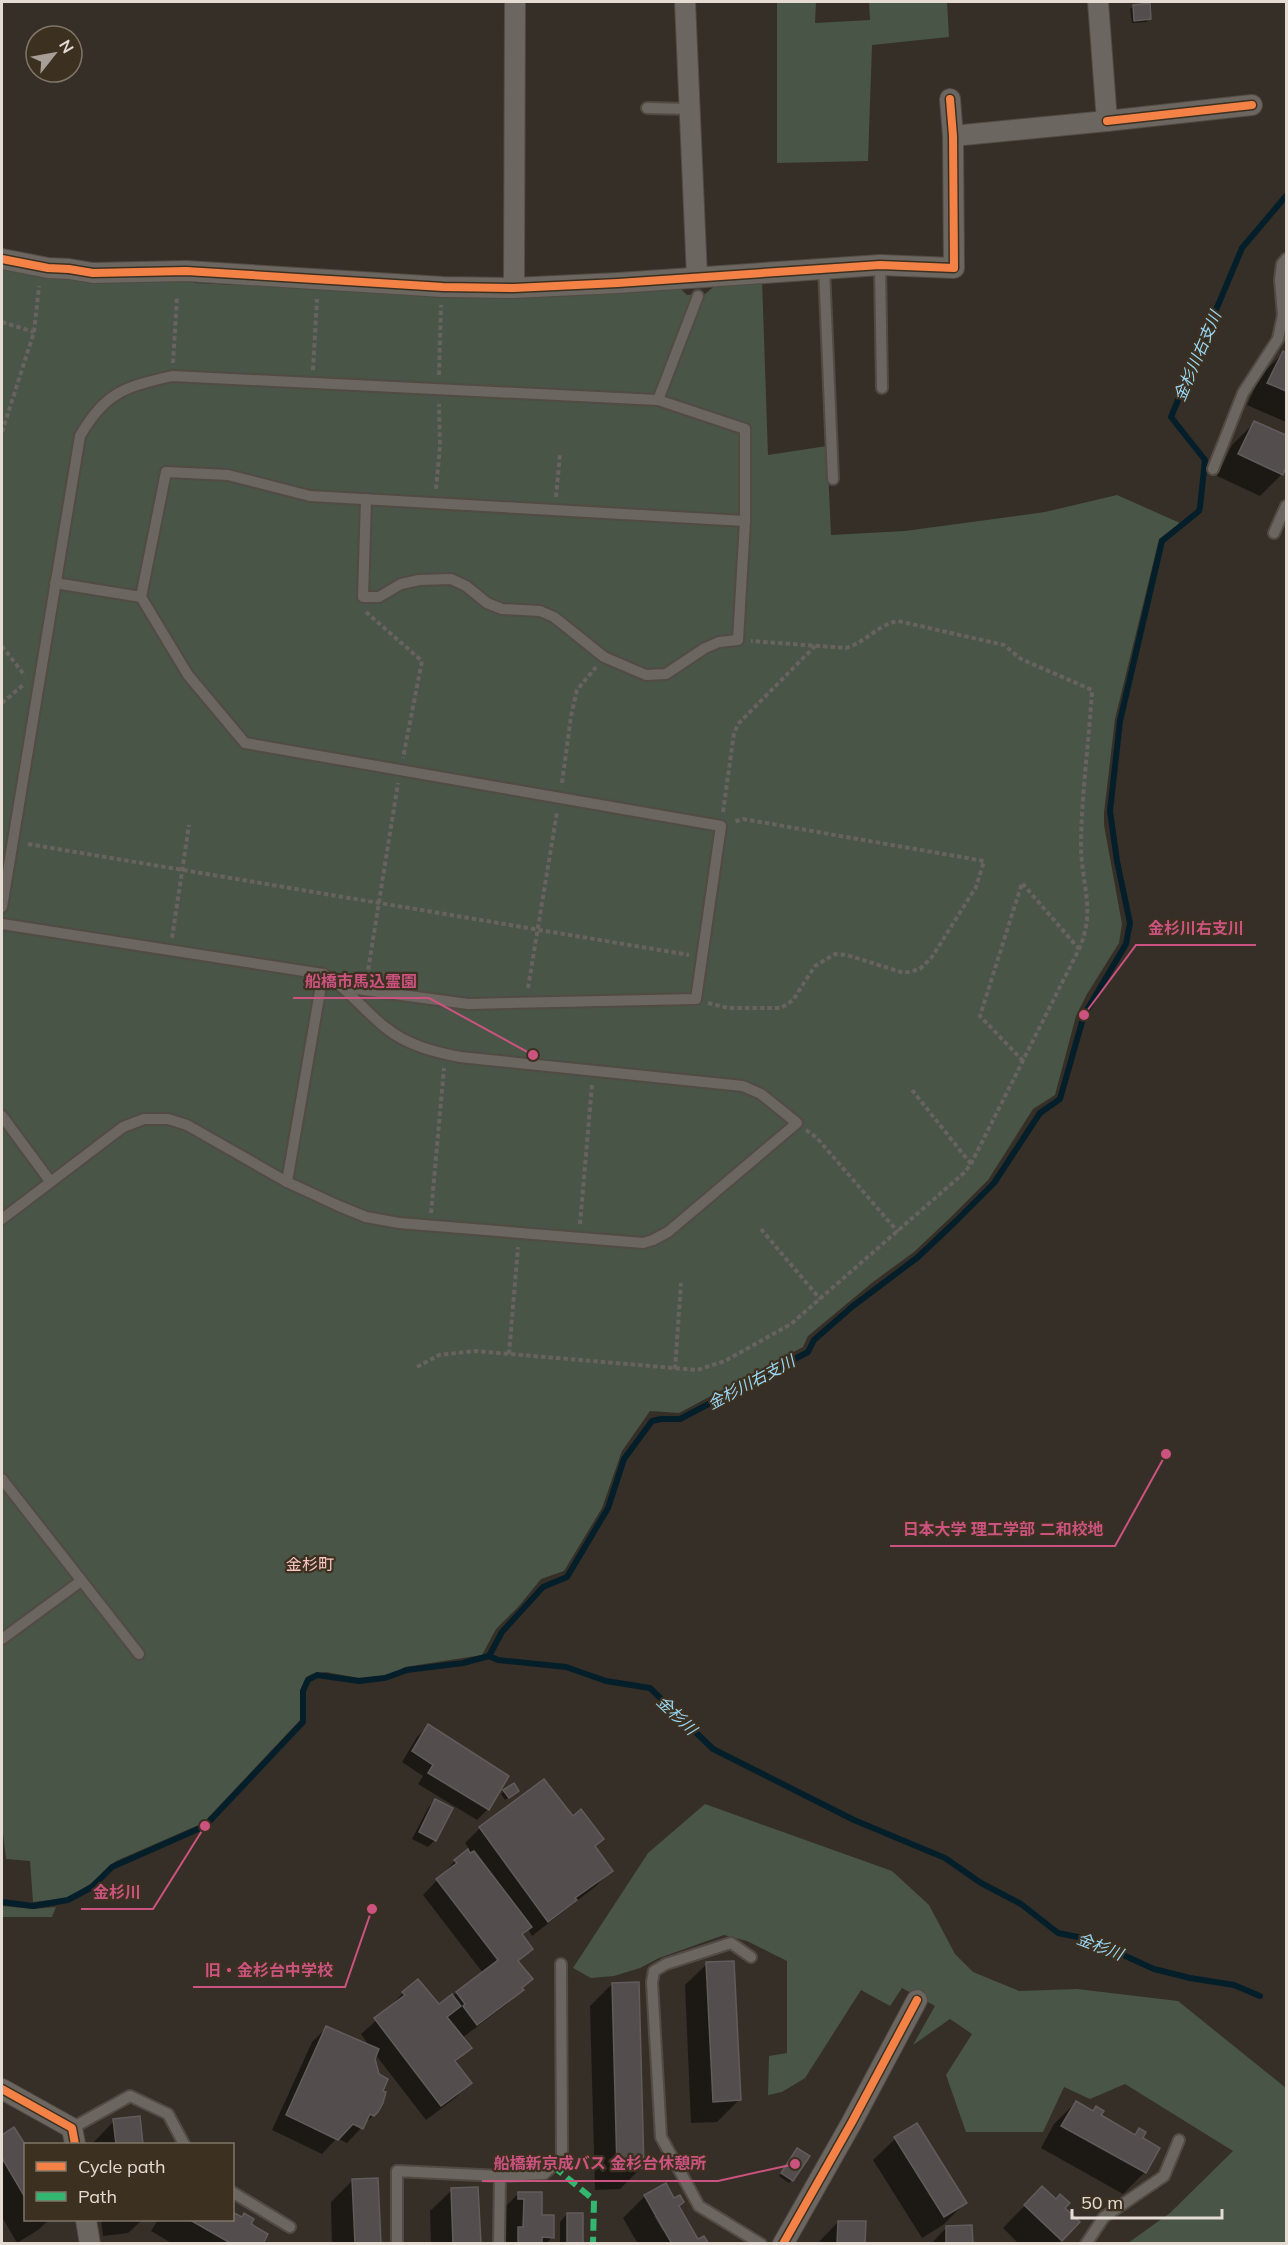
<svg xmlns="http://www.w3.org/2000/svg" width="1288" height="2245" font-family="Mulish,'Noto Sans JP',sans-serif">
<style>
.green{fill:#495547}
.shadow{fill:#0007;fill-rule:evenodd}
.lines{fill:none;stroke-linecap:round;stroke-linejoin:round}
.stream{stroke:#051f2a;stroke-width:6}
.building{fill:#534d4e;stroke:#615c5b;stroke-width:1.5}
.lane-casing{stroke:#514b43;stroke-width:14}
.street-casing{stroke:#514b43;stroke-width:22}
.path{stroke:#68635d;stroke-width:4;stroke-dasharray:4.5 3;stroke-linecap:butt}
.lane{stroke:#6c6660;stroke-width:10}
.street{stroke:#6c6660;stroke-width:20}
.quiet{stroke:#33b770;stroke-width:6;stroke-dasharray:12 6;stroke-linecap:butt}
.cycleway-casing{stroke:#3c3021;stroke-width:11}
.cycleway{stroke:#f48246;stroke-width:8}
.labels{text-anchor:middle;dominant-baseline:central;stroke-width:4.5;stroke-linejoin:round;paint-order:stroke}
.water-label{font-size:16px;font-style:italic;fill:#99d8f6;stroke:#3c3021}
.neighbourhood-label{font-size:16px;fill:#fbc6c3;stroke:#3c3021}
.leader{fill:none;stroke:#cc537f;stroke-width:2}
.callout-dot{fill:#cc537f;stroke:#3c3021;stroke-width:2}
.callout-label{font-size:16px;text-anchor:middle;font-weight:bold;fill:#cc537f;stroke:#3c3021;stroke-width:4.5;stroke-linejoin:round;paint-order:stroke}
</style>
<rect width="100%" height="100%" fill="#362f27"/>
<g class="green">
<path d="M777,2h39l-1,21 55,-3 -1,-18h78l2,35 -77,8 -4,116 -91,2z"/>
<path d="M2,265l185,10 7,8 42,2 9,-7 434,9 8,8 18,-1 14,-12 43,-3 6,176 59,-9 4,89 74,-4 140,-19 72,-17 63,28 -21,16 -44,180 -11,94v12l18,99 -3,19 -32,51 -11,22 -21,79 -22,14 -45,71 -36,36 -38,36 -41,30 -65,54 -5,11 -124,66 -29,-2 -28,40 -20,57 -38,63 -23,8 -22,27 -23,23 -14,26 -77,12 -14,8 -32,3 -33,-6 -14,2 -6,3 -6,14v29l-97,103 -87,38 -26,23 -22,14 -35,4 -3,-41 -24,-2 -4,-34z"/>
<path d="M705,1804l187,67 37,34 26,49 18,18 46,19 58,-2 101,12 108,87v155h-158l42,-30 63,-62 -108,-67 -35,15 -26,-12 -21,45h-77l-20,-57 26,-41 -22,-15 -37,26 22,-39 -33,-18 -12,18 -29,-16 -56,88 -23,14 -14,3 1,-39 18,-3v-92l-40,-20 -23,-6 -65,23 -19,10 -26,8 -23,2 -18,-10 75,-115z"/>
<path d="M2,1906l31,3 23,-2 -4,10h-50z"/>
</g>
<g class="shadow">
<path d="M1134,6l16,13 -4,3 -14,1 -2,-14z"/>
<path d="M1283,353l3,1v68l-39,-17 14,-30z"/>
<path d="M1254,423l32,14v26l-4,11 -22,22 -43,-20 15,-31z"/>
<path d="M428,1726l60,83 -11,11 -59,-36 5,-8 -21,-14 15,-25z"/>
<path d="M544,1781l29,37 29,21 -8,9 17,23 -15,15 -64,50 -4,-7 -7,7 10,13 -13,14 4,27 -15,14 -45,34 8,10 -15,15 15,20 -15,15 -29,22 -51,-66 -2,5 8,32 -4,20 -30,32 -10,-5 -15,16 -50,-24 40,-88 15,-15 43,20 -9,-13 28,-25 -1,-1 15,-15 36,13 44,-33 -60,-78 32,-34 14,-12 -4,-6 15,-15z"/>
<path d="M504,1791l10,3 -9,6 -4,-6z"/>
<path d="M435,1800v40l-7,7 -16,-8 16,-31z"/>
<path d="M707,1964l32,136 -22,22 -26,1 -6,-138z"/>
<path d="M612,1984l30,183 -22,22 -25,1 -5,-184z"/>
<path d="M1076,2102l16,10 4,-4 3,8 34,20 6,-6 6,42 -22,22 -82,-46 13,-24z"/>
<path d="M139,2118l3,26h-50l22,-23z"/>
<path d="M14,2129l12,20v71h23l-11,10 -21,13 -15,-26v-80z"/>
<path d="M895,2139l70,64 -22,22 -21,13 -49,-78z"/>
<path d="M797,2150l-5,30 -3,3 -10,-7z"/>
<path d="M353,2180l26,64h-47l-1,-42z"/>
<path d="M665,2185l33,57 9,2h-69l-15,-26 22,-22zM654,2216h4l8,14 -3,1z"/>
<path d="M1042,2188l36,34 -20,22h-39l-16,-16z"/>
<path d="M452,2190l27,54h-48l-1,-33z"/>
<path d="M518,2194h23v23l11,20 -6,7h-44l-6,-28z"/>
<path d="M567,2214l14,30h-21v-22z"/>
<path d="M241,2218l8,6 12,20h-88l-22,-13 7,-11z"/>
<path d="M101,2220h41l-14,13 -25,3z"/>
<path d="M838,2222l26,22h-47z"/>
<path d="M946,2228l25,16h-40z"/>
</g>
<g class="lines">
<g class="stream">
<path d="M489,1656l13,-24 41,-45 24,-10 41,-69 16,-49 28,-38 9,-2h19l128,-67 6,-12 39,-34 65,-49 38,-36 38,-38 46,-70 20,-14 24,-84 42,-71 4,-21 -13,-62 -7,-50 10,-90 42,-180 37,-30 1,-4 5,-47 -34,-43 71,-169 44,-52"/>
<path d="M2,1902l31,4 35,-6 24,-13 20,-20 93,-41 98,-104v-31l5,-11 9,-5 42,6 26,-3 22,-8 56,-7 26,-7 9,4 68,7 40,14 44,7 63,61 141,71 91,38 36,25 40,21 37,29 30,6 66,30 36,9 44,7 26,11"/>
</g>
</g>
<g class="building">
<path d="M1150,3l1,16 -17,2 -1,-16z"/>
<path d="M1283,351l3,2v38l-19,-8z"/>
<path d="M1254,421l32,14v32l-3,8 -45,-21z"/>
<path d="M428,1724l81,52 -20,34 -61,-37 5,-8 -21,-14z"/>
<path d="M544,1779l29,37 8,-7 23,30 -9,7 18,25 -38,27 2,2 -29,22 -69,-95z"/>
<path d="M514,1783l5,8 -10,7 -6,-8z"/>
<path d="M435,1799l18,9 -17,33 -17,-9z"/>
<path d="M468,1849l2,4 4,-2 58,76 -10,7 11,15 -15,12 15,18 -11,9 2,2 -47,35 -14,-19 2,-2 -9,-12 42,-32 -62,-81 21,-16 -3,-3z"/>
<path d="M734,1961l7,139 -28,2 -7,-140z"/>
<path d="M418,1979l21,25 13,-10 9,12 -14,11 25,31 -17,13 17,22 -31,23 -67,-88 31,-23 -3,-3z"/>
<path d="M639,1982l5,186 -27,1 -5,-186z"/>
<path d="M326,2026l53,23 -4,10 4,15 9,5 -5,12 3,1 -3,11 -5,9 -4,4 -4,-2 -7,15 -10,-5 -15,16 -52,-25z"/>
<path d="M1076,2101l17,10 3,-5 8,5 -3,4 34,20 4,-7 7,4 -3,6 17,10 -14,25 -85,-47z"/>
<path d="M140,2116l3,28h-27l-3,-25z"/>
<path d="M917,2123l50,80 -23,14 -50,-80z"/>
<path d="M14,2127l12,19v53l-24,-41v-23z"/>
<path d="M797,2148l13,8 -17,25 -12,-8z"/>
<path d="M378,2178l3,66h-26l-3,-65z"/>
<path d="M666,2183l8,15 6,-3 4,7 -5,4 19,33 6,-3 5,8h-37l-28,-49z"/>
<path d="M1042,2186l14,13 4,-5 10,9 -5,5 15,14 -18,19 -38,-36z"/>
<path d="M478,2187l3,57h-28l-2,-56z"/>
<path d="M518,2192h24v23h12v23l-12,-1v7h-24v-17h5l1,-28h-6z"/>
<path d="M232,2212l10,5 2,-4 10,6 -3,5 17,10 -5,10h-31l-42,-24h42z"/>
<rect x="567" y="2213" width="16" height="31"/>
<path d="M838,2221h28l-1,23h-28z"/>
<path d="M972,2225l1,19h-27v-18z"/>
</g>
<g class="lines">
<defs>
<g id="lane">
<path d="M647,108l43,1"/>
<path d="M880,265l2,123"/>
<path d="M824,268l9,211"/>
<path d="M658,400l40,-104"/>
<path d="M1213,469l30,-76 35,-54 5,-24 -3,-35 2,-16 4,-5"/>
<path d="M1274,533l12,-27"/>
<path d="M55,583l86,14"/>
<path d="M2,907l78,-471c25,-44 45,-49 92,-60l486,24 87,29v92l-7,119 -19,2 -14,6 -39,26 -20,1 -42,-18 -50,-40 -14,-6 -38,-2 -15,-6 -21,-17 -15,-7 -32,1 -18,4 -22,13h-16l3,-98"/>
<path d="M2,924l321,50c24,13 41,37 63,54 21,17 48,24 74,29l283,29 18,8 36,29 -129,109 -15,8 -10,3 -244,-20 -33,-6 -27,-11 -52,-24 -100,-57 -19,-6h-24l-21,8 -121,92"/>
<path d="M342,987l126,17 228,-5 25,-173 -476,-83 -57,-68 -47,-78 25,-125 62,3 82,21 435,25"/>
<path d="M2,1116l48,65"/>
<path d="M287,1182l36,-208"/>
<path d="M2,1479l137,175"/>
<path d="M2,1639l79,-58"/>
<path d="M751,1957l-20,-14 -65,21 -12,7 -2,11 9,155 38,69 62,38"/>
<path d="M72,2128l58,-32 38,18 16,30"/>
<path d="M232,2192l58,35"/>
<path d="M397,2244v-73l103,5 44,-2 18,-17 -1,-193"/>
<path d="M499,2244l1,-68"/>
<path d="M1086,2244l18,-27 60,-41 15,-36"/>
</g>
<g id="street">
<path d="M685,2l12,275"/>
<path d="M1107,121l145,-16"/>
<path d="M953,136l154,-15 -9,-119"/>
<path d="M2,259l46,9 21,1 24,4 93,-2 257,16 71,1 104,-5 262,-18 74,3 -1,-132 -3,-37"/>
<path d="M514,288l1,-286"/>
<path d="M2,2089l70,39 3,16"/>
<path d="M86,2220l4,24"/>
<path d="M783,2244l69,-122 65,-122"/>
</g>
</defs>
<use href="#lane" class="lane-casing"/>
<use href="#street" class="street-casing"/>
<g class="path">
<path d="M2,322l32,10"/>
<path d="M173,363l4,-65"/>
<path d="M313,370l4,-71"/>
<path d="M439,375l2,-70"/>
<path d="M2,432l32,-100 5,-46"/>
<path d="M436,489l4,-42 -1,-43"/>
<path d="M556,497l4,-42"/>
<path d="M366,612l56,49 -19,97"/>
<path d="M2,646l23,30"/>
<path d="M2,703l21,-18"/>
<path d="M562,783l9,-67 6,-26 19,-23"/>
<path d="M723,812l11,-79 5,-10 76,-77"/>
<path d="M28,844l661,111"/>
<path d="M172,938l17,-113"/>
<path d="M367,977l31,-194"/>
<path d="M528,988l29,-176"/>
<path d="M708,1003l20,5h53l12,-8 22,-34 20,-12 12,1 57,18 16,-4 12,-12 44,-70 8,-26 -241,-42 -10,3"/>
<path d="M1023,1061l-43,-45 42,-133 57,66"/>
<path d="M912,1090l59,74"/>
<path d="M806,1130l11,8 81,94"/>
<path d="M431,1213l13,-145"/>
<path d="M580,1224l12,-139"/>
<path d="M761,1229l59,70"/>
<path d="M509,1354l9,-107"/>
<path d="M417,1367l22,-12 36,-4 222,19 28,-9 66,-37 174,-152 6,-8 108,-215c18,-40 1,-67 2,-108 1,-50 8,-100 11,-151l-71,-31 -17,-14 -106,-24c-21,4 -32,21 -52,27l-95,-7"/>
<path d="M675,1369l6,-86"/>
</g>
<use href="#lane" class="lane"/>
<use href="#street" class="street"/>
<path class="quiet" d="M553,2166l41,34 -1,44"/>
<defs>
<g id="cycleway">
<path d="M1107,121l145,-16"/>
<path d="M2,259l46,9 21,1 24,4 93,-2 257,16 71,1 104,-5 262,-18 74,3 -1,-132 -3,-37"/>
<path d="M2,2089l70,39 3,16"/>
<path d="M783,2244l69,-122 65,-122"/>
</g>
</defs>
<use href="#cycleway" class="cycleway-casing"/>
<use href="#cycleway" class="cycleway"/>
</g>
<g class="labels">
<g class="water-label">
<text transform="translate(1197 356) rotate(-67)">金杉川右支川</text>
<text transform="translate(751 1382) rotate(-28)">金杉川右支川</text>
<text transform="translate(677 1715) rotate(44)">金杉川</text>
<text transform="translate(1100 1946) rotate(21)">金杉川</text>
</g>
<g class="neighbourhood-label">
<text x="310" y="1564">金杉町</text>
</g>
</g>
<path class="leader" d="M1084 1015L1136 945H1256M533 1055L429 998H293M1166 1454L1115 1546H890M205 1826L153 1909H81M372 1909L345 1987H193M795 2164L718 2181H482"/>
<g class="callout-dot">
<circle cx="1084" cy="1015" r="6"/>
<circle cx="533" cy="1055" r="6"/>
<circle cx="1166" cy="1454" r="6"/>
<circle cx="205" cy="1826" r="6"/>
<circle cx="372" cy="1909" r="6"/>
<circle cx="795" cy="2164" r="6"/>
</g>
<g class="callout-label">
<text x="1196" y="934">金杉川右支川</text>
<text x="361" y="987">船橋市馬込霊園</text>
<text x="1003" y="1535">日本大学 理工学部 二和校地</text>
<text x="117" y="1898">金杉川</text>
<text x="269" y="1976">旧・金杉台中学校</text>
<text x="600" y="2169">船橋新京成バス 金杉台休憩所</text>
</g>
<rect width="1288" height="2245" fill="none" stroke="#e4dcd3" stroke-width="6"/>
<rect x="24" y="2143" width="210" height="78" fill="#3c3021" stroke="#7f7568" stroke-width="1.5"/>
<rect x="36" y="2162" width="30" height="9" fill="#f48246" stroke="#7f7568" stroke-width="1.5"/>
<text x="78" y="2173" font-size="18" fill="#e4dcd3">Cycle path</text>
<rect x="36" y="2192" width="30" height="9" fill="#33b770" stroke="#7f7568" stroke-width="1.5"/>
<text x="78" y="2203" font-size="18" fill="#e4dcd3">Path</text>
<g transform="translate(54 54) rotate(59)"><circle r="28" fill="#3c3021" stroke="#7f7568" stroke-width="1.5"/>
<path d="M0-4.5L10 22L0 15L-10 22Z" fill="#a79f97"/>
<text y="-9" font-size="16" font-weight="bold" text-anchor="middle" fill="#e4dcd3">N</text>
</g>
<path d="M1072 2209v9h150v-9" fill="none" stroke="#e4dcd3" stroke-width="3"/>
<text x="1081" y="2209" font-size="18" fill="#e4dcd3" stroke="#3c3021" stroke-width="4.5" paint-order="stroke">50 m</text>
</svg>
